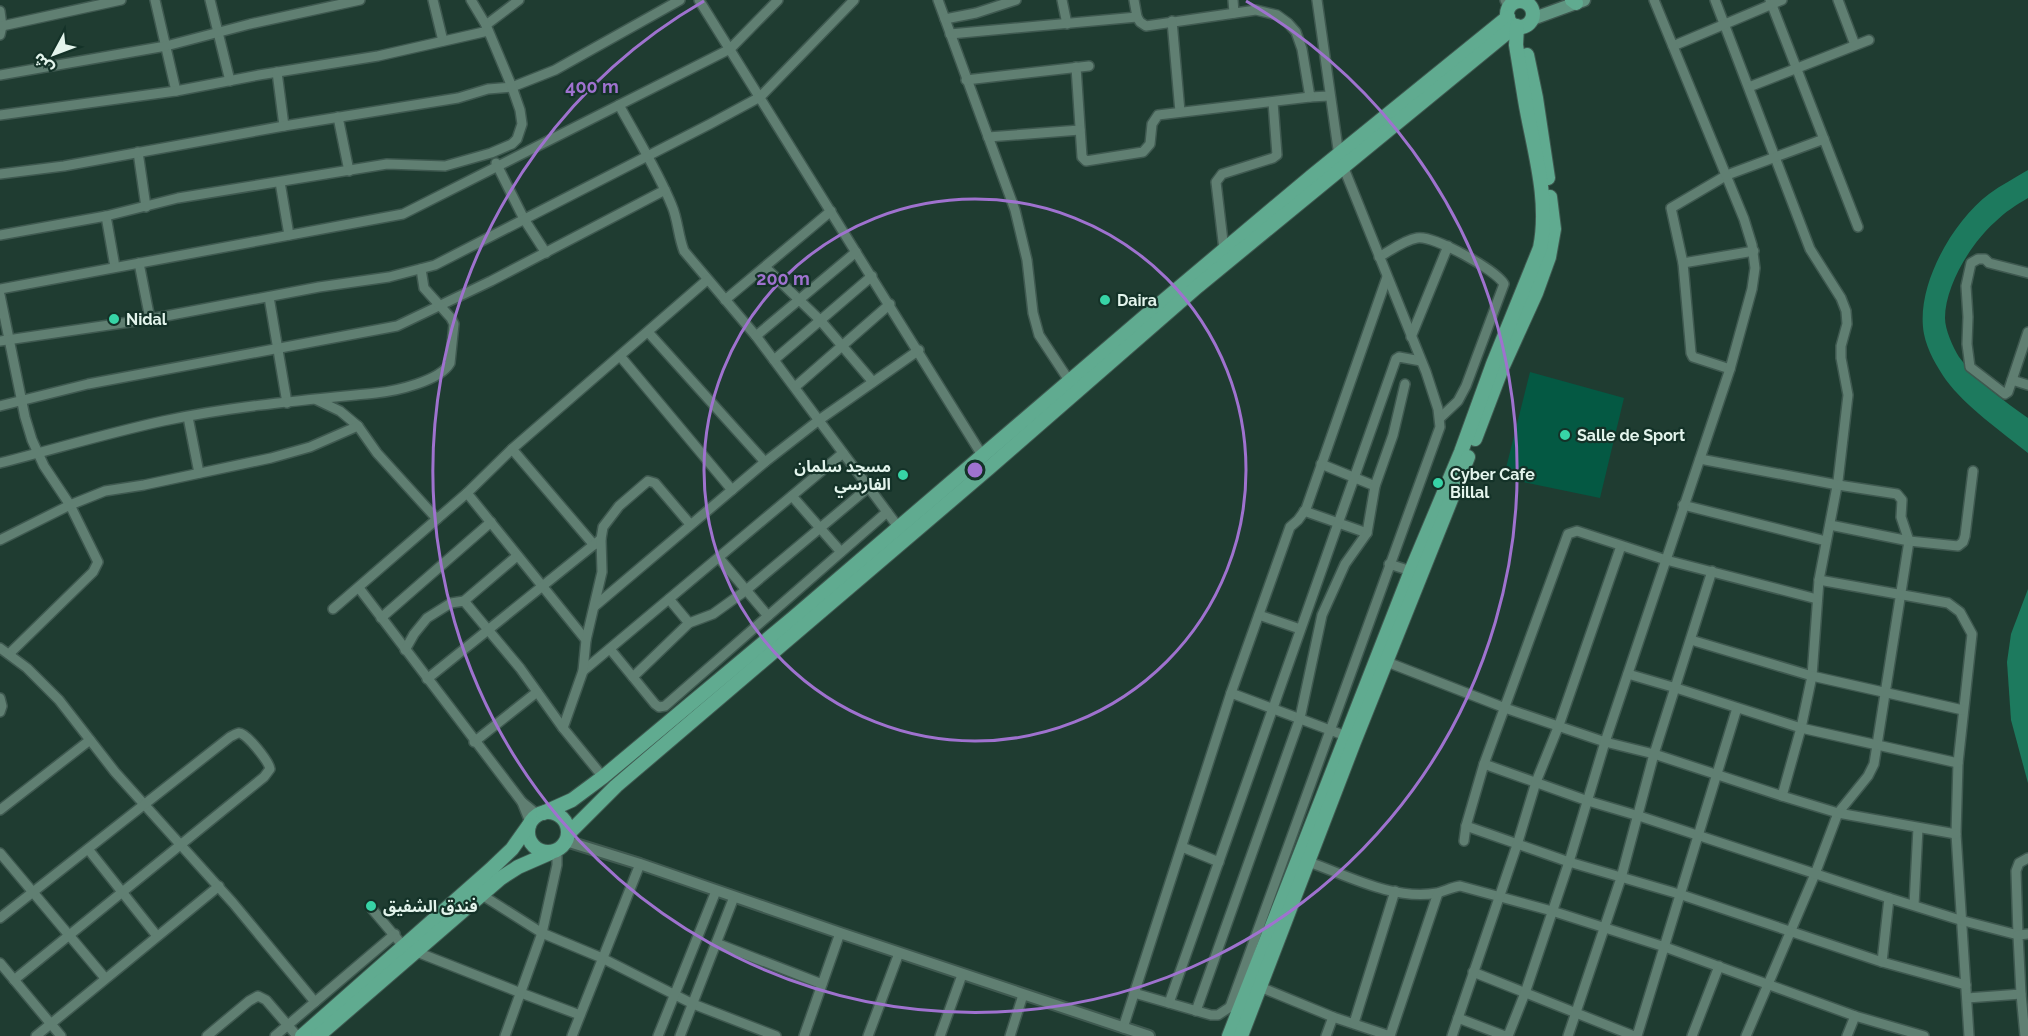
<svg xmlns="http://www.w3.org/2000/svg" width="2028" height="1036" font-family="Raleway,'Noto Sans Arabic',sans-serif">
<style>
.green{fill:#045943}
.water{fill:#1d7a5e}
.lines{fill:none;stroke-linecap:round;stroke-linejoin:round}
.minor-casing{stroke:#3f5950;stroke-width:12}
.tertiary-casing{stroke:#3f5950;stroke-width:14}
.secondary-casing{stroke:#3f5950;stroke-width:15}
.primary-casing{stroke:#3f5950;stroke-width:16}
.minor{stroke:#607f72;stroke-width:9}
.tertiary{stroke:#607f72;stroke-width:10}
.secondary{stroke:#609581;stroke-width:12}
.primary{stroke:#60ab90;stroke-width:14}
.ring{fill:none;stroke:#9f72cf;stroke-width:3}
.poi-dot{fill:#37d4a6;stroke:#143228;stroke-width:2}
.labels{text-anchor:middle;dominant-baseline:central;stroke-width:4.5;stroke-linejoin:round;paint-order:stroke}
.poi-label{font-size:16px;font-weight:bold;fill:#e3f4ec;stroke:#143228;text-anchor:start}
.centre{fill:#9f72cf;stroke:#143228;stroke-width:3}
.ring-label{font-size:18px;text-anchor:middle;font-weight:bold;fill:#9f72cf;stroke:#143228;stroke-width:4.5;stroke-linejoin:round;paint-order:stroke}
</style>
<rect width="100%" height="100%" fill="#1f3c31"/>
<path class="green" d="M1530,372l94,26 -24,100 -91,-19 2,-5 -6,-2z"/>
<g class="water">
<path d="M2028,170v28c-12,7 -23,14 -33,24 -24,21 -50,64 -50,96 0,12 8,29 14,39 17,24 45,44 69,61v35c-26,-21 -63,-47 -82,-73 -9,-13 -19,-30 -22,-46 -9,-47 28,-112 65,-140 12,-9 26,-16 39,-24z"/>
<path d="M2028,589v194l-17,-63 -4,-58 4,-28z"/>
</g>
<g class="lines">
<defs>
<g id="minor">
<path d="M155,0l21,91 83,-16 119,-19 110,-25"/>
<path d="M210,0l20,81"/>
<path d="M433,0l10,41"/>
<path d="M699,0l283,455"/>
<path d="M938,0l77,210 12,50 6,53 6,22 33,50"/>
<path d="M1062,0l5,24"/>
<path d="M1233,0l1,13"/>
<path d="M1505,0l4,8"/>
<path d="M1517,0l1,2"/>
<path d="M1715,0l95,249 31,49 5,13 1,13 -6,22v12l7,37 -10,86 -19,99 -7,96 -11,52 -19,68"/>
<path d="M1770,0l88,227"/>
<path d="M1838,0l17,45"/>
<path d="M0,11l2,15 -2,9"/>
<path d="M1137,17l3,5 6,4 110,-16 21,5 11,8 8,9 6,17 8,48 19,-1"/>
<path d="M945,19l31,-6 40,-13"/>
<path d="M1172,21l8,91"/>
<path d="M486,25l33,-25"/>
<path d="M2,26l119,-26"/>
<path d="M950,34l187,-17 -3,-17"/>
<path d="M1673,46l109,-46"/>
<path d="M1076,67l6,90 4,4 57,-9 7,-8 2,-20 6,-9 152,-18"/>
<path d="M277,72l7,54"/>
<path d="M0,75l166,-29 84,-22 110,-24"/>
<path d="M966,80l123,-14"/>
<path d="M1749,87l120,-47"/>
<path d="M619,105c18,33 39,66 53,101 6,14 6,30 12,45l72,85 146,196"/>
<path d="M0,115l176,-24"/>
<path d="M338,117l11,54"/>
<path d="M988,137l92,-7"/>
<path d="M138,152l8,55"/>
<path d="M496,163l28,56 22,34"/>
<path d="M0,174l64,-8 220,-40 174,-28 30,-9 24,-2 43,-17 125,-70"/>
<path d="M280,182l9,53"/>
<path d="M106,216l9,51"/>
<path d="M0,235l106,-19 72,-18 209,-34 58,2 46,-13 21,-9 5,-5 5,-15 -2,-14 -8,-23 -26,-62 -15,-25"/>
<path d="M1224,250l-8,-68 6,-8 51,-16 4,-3 -4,-53"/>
<path d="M1379,257c11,-6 25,-17 38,-19 17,-3 79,32 87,46l-38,102 -8,15 -18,17"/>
<path d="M139,263l11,56"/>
<path d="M1683,263l71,-12"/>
<path d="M765,267l55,53 53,62"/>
<path d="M2028,273l-39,-10 -4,-4h-7l-7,4 -5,23 2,31 -1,27 3,23 35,27 3,-2 20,-60"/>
<path d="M0,289l403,-75 327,-165 48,-49"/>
<path d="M0,295l25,122 7,23 12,26 26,39 28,57 -5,10 -84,82"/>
<path d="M269,297l18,106"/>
<path d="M725,300l106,-89"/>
<path d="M648,332l117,130"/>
<path d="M756,336l100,-84"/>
<path d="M1411,337l37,-91"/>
<path d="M0,341l150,-22 169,-32 70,-10 46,-12 275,-141 50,-27 94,-97"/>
<path d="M620,356l112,134"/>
<path d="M774,360l98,-84"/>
<path d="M1730,369l-37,-12 -2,-4 -8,-90 -12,-55 56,-33 97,-36"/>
<path d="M2012,380l16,5"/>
<path d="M795,387l95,-83"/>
<path d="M317,400l23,11 18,15"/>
<path d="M0,406l88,-22 309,-58 94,-45 174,-91"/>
<path d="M188,417l11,56"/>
<path d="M512,449l82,96"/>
<path d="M1700,459l138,26 59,9 5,6 -1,17 8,24 -35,223 -6,12 -30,37 -23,61 -69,162"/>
<path d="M0,463c55,-14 108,-30 163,-42 70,-15 142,-21 213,-28 20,-2 64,-12 74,-30l4,-39 -3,-6 -27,-30 -3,-19"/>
<path d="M1321,464l54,22"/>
<path d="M467,493l119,147"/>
<path d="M792,496l49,56"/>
<path d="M1683,505l143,36"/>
<path d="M1304,511l63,22"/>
<path d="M1830,525l79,16 49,5 5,-4 2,-6 8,-65"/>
<path d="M0,540l70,-35 35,-14 39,-6 127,-27 39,-11 48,-21 19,27 60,66"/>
<path d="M719,558l49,58"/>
<path d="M1389,564l22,7"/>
<path d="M1819,580l129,23 12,9 12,22 -14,129 -2,71 13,202"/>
<path d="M359,588l163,214"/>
<path d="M669,599l20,24"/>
<path d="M464,601l56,67 43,60"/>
<path d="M595,606l170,-144 54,-42 100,-70"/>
<path d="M333,609l134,-116 45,-44 195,-169"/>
<path d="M1259,615l41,14"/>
<path d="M381,618l110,-96"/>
<path d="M1691,640l121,36 151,34"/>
<path d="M0,648l27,20 32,32 56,72 118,131 82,99"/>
<path d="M610,649l45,55 4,3 6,-1 222,-194"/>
<path d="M405,650l9,-16 13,-16 24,-15 13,-2 53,-45"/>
<path d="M1387,662l118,46 100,34 49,12 128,42 56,17 118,21"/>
<path d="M583,671l260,-218"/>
<path d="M1628,674l48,14 125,40 157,35"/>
<path d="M633,677l56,-54 24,-9 32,-23 124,-104"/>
<path d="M427,679l174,-140"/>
<path d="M1231,693l115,43"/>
<path d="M0,698l2,8 -2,6"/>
<path d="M474,742l63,-50"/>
<path d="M1484,764l104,37 51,15 250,82 71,22 58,15 -2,-64 3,-8 9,-5"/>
<path d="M603,777l-40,-49 20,-57 3,-31 16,-68 -1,-33 2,-12 16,-21 29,-25 7,2 35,41"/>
<path d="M0,810l90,-70"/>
<path d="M530,822l-8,-20 16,13"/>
<path d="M1466,826l103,36 110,32 203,68 84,23"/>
<path d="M1464,841l2,-15 18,-62 84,-230 9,-3 89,29 151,39"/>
<path d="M1182,847l37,15"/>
<path d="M88,849l69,87"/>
<path d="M0,853l105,125"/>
<path d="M1309,862c39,14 86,39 128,31 8,-2 15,-6 23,-7l92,25 113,36 190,69 69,20"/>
<path d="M482,895l60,38 60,25 91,46 83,32"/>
<path d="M1914,905l4,-77"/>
<path d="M372,909l32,38 117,46 59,22"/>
<path d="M0,918l230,-181c2,-1 7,-4 9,-4 8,0 30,29 31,36l-6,8 -250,203"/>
<path d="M716,943l106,41"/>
<path d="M1882,962l7,-64"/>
<path d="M0,963l61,73"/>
<path d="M1473,972l161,64"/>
<path d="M1260,987l73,30 57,19"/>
<path d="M1134,993l77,22h7l12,-8"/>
<path d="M1967,998l54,-4"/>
<path d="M1169,1003l227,-644 3,-2 22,4"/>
<path d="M1196,1011l104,-293 22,-103 23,-51 22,-31 8,-47 18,-51 12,-51"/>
<path d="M1239,1011l-9,-4 210,-580 -2,-18 -12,-37 -87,-216 -22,-156"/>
<path d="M1458,1018l47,18"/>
<path d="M1354,1023l41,-132"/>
<path d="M1123,1028l108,-335 59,-166 8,-7 8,-11 81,-232"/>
<path d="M36,1036l183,-150"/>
<path d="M207,1036l42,-35 9,-5 8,4 31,36"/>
<path d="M275,1036l120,-102"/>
<path d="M505,1036l37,-103 15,-68v-14"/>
<path d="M572,1036l68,-172"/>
<path d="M658,1036l58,-145"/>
<path d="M680,1036l54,-139"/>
<path d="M804,1036l36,-103"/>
<path d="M868,1036l31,-83"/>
<path d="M940,1036l22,-61"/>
<path d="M1010,1036l13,-41"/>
<path d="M1326,1036l7,-19"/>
<path d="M1390,1036l48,-143"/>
<path d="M1452,1036l65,-191 19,-63 23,-57 62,-179"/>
<path d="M1508,1036l17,-43 44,-131 36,-120 125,-373 22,-80 3,-21 -3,-23 -8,-26 -90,-219"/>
<path d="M1568,1036l53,-158 33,-124 58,-183"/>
<path d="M1637,1036l100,-328"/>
<path d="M1692,1036l27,-70"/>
<path d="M1847,1036l8,-20"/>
<path d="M2025,1036l-4,-42 -3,-59 10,-1"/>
</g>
<path id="tertiary" d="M566,841l74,23 200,69 309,103"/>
<path id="secondary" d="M1532,19l52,-19"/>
<g id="primary">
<path d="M1572,0l4,3"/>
<circle cx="1520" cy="14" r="13"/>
<path d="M1527,55l9,43 12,80"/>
<path d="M1475,439l27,-71 34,-75 13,-36 5,-28 -4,-32"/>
<circle cx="548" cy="832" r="20"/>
<path d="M543,813l29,-13 31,-23 190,-159 350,-300 170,-143 195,-158"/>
<path d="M568,834l48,-48 373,-318 209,-182 317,-260"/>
<path d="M302,1036l188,-166 22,-21 17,-24"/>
<path d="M318,1036l183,-158 17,-11 32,-14"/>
<path d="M1229,1036l182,-465 50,-119 32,-88 47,-116c10,-49 -7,-100 -15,-148 -3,-18 -6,-37 -9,-55l1,-19"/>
<path d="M1241,1036l113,-294 114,-285"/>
</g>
</defs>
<use href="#minor" class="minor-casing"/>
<use href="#tertiary" class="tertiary-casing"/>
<use href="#secondary" class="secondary-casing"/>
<use href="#primary" class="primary-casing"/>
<use href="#minor" class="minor"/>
<use href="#tertiary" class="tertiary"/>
<use href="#secondary" class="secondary"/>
<use href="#primary" class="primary"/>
</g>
<g class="ring">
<circle cx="975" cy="470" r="271"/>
<path d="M1246 1A542 542 0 1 1 704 1"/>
</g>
<g class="poi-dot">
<circle cx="1105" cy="300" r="6"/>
<circle cx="114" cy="319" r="6"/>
<circle cx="1565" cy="435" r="6"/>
<circle cx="903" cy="475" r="6"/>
<circle cx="1438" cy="483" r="6"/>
<circle cx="371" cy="906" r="6"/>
</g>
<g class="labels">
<g class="poi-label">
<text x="1117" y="300">Daira</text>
<text x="126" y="319">Nidal</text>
<text x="1577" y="435">Salle de Sport</text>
<text x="891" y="466" text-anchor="end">مسجد سلمان<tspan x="891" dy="18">الفارسي</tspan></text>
<text x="1450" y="474">Cyber Cafe<tspan x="1450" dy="18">Billal</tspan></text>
<text x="383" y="906">فندق الشفيق</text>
</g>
</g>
<circle cx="975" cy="470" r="9" class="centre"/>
<g class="ring-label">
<text x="592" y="93">400 m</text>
<text x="783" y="285">200 m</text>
</g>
<g transform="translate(54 54) rotate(229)" stroke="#143228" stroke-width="4.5" paint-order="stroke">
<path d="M0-4.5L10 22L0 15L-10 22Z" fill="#e3f4ec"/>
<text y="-9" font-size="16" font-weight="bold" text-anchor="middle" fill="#e3f4ec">ش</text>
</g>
</svg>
